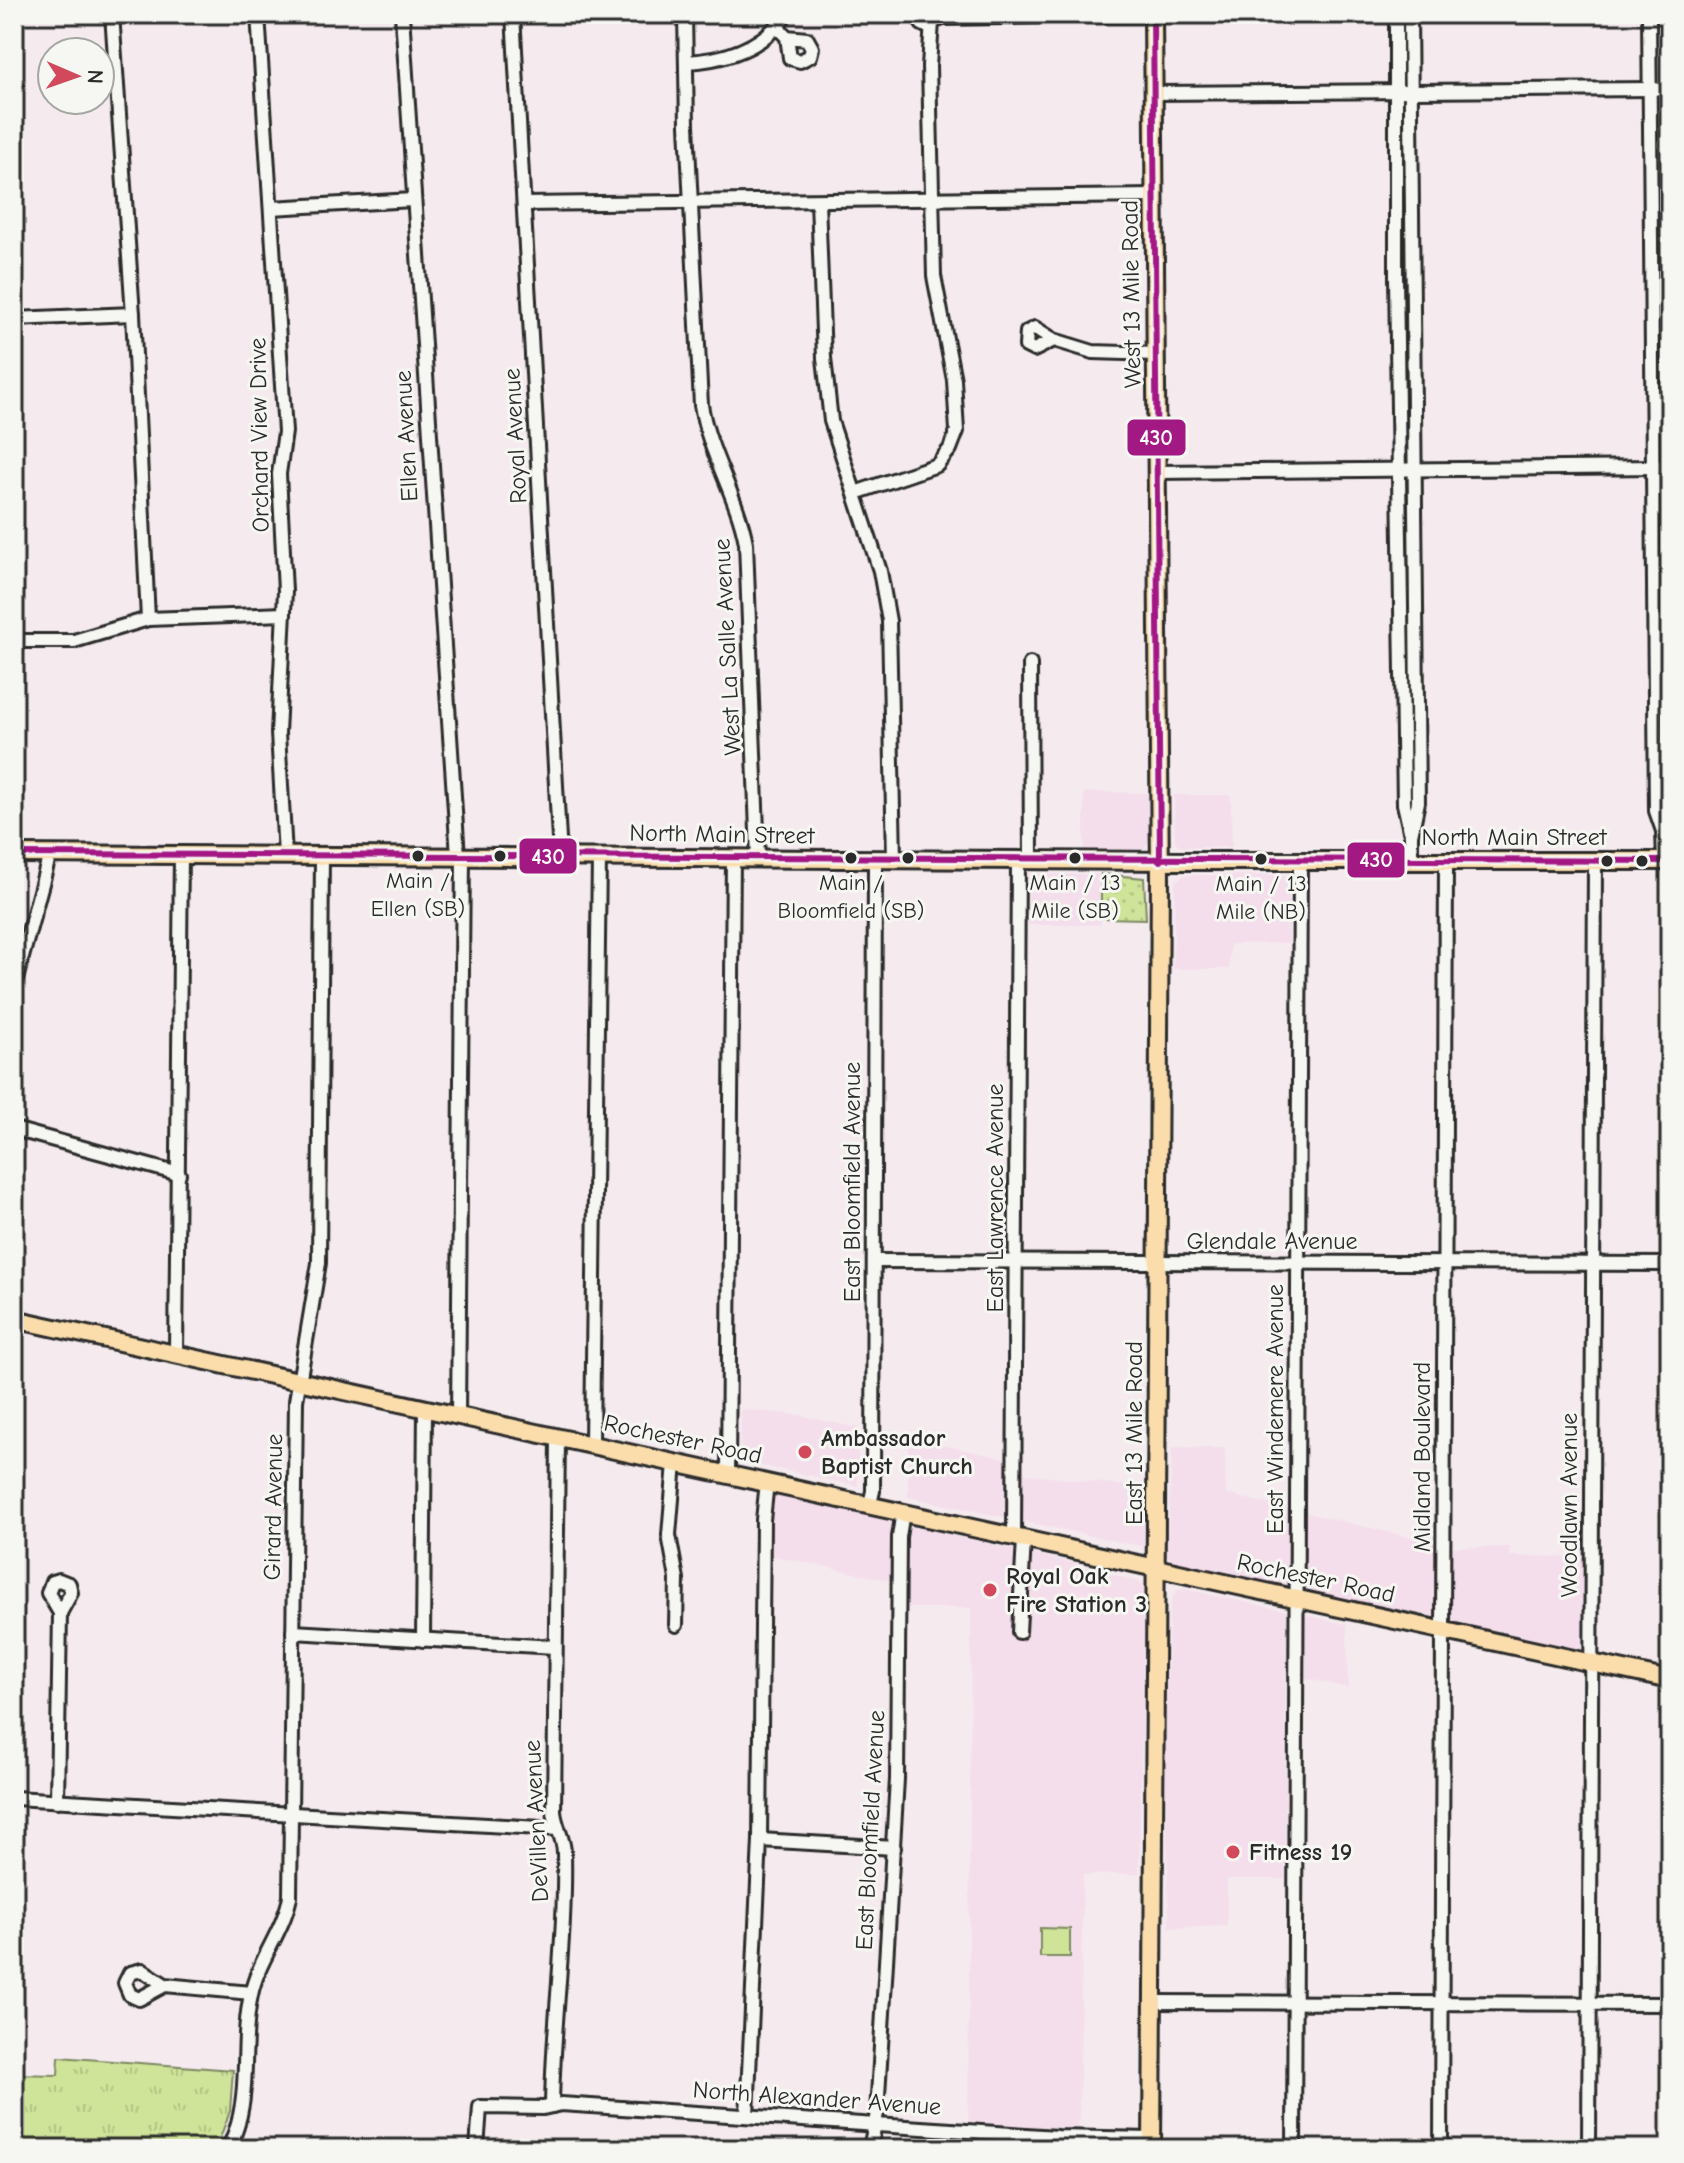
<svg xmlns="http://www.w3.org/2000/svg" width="1684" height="2163" font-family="'Comic Neue',sans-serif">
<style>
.built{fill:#f4deeb}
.grass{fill:url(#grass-tufts);stroke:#7d8862;stroke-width:2}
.park{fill:url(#park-dots);stroke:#7d8862;stroke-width:2}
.garden{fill:#cfe499;stroke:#7d8862;stroke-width:2}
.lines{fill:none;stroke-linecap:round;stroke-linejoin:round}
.minor-casing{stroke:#2b2b2b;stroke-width:18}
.major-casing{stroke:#2b2b2b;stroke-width:22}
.minor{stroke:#f6f6f2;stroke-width:12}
.major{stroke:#faddab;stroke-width:16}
.bus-1-casing{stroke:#f6f6f2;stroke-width:12}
.bus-1{stroke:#a31984;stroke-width:6}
.bus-dot{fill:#2b2b2b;stroke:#f6f6f2;stroke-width:3}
.poi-dot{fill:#d1495b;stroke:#f6f6f2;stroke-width:3}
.labels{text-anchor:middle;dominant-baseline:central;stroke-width:6;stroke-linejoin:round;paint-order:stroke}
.bus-label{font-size:22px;fill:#2b2b2b;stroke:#f6f6f2}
.street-label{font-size:24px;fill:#2b2b2b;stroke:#f6f6f2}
.poi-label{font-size:24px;font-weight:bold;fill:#2b2b2b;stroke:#f6f6f2;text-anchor:start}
.line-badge{stroke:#f6f6f2;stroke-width:3}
.badge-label{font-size:22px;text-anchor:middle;font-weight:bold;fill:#fff}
</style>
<defs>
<pattern id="grass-tufts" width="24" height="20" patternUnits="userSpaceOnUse" patternTransform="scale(2)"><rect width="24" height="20" fill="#cfe499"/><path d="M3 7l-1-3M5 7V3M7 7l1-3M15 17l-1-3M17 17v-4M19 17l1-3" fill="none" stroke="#b2c484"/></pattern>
<pattern id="park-dots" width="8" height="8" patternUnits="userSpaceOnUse" patternTransform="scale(2)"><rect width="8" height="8" fill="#cfe499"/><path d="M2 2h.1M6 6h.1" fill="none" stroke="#b2c484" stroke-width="1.8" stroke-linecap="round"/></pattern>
</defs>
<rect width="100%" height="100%" fill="#f5ebef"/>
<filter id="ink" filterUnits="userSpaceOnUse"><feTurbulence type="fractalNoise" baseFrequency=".0125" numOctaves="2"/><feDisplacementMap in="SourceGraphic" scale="16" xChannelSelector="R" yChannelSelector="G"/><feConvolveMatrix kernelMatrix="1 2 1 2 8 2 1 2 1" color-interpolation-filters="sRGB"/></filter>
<g filter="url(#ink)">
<g class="built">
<path d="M1084,792l64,1 1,49 -6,7 -59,2z"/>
<path d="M1174,795h57l1,52h-51l-6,-6z"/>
<path d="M1029,874h72v51h-73z"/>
<path d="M1184,875h105v68l-59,1 -1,25h-56l2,-87z"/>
<path d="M741,1409l58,6 59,13v58l-118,-25z"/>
<path d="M908,1438l97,20 22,16 117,14v59l-236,-50z"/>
<path d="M1172,1447l53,1 1,46 226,53h58v9l76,1 -1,87 -7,8 -407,-91 -4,-7z"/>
<path d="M774,1495l303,69 62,18 6,6 -6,286 -56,1 -4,254 -111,-6 3,-515h-79v-27l-123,-26 1,-53z"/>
<path d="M1185,1589l162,35 1,64 -62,-14 -1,205h-58v47l-58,2 -4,-176 4,-136 2,-16 6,-10z"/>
</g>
<path class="grass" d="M59,2057l174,13 -3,41 -13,35 -2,3h-201v-75l44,1z"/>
<path class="park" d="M1101,874l43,4 2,41 -45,-1z"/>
<path class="garden" d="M1040,1928l30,1v28h-30z"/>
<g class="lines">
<defs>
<g id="minor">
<path d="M112,14l21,300 15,305"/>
<path d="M258,14l27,418 -6,42 6,117 -7,142 7,122"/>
<path d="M402,14l56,842"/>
<path d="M513,14l47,843"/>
<path d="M685,14l2,111 14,280c8,49 36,90 45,138l12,315"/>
<path d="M918,14l4,10 8,4"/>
<path d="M1396,14v264l8,526 7,31"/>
<path d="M1410,14l8,788 -7,33v26"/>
<path d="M1649,14l7,797 7,20 1,30"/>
<path d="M1664,14l6,666"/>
<path d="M777,27l10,10 3,21 10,3 10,-5 2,-8 -5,-9 -20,-2"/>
<path d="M686,62c39,-2 77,-13 100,-48"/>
<path d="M1154,93l501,-4"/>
<path d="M818,201l6,157 7,63 49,150 9,50 5,238"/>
<path d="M524,204l630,-8"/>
<path d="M271,208l142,-8"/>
<path d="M14,319l119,-5"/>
<path d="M1054,340l-20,10 -8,-4 1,-14 8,-4 19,12 39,12 63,2"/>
<path d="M1157,472l502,-5"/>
<path d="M855,493l82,-28 13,-16 7,-18 -3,-51 -20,-104 -5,-210 3,-44 11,-4 210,-4"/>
<path d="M14,641h60l74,-22 136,-5"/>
<path d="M1030,664l1,196"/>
<path d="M14,987l36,-133"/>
<path d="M14,1129l165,45"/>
<path d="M874,1261l796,3"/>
<path d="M176,1354l5,-500"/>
<path d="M458,1416l5,-560"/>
<path d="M592,1444l7,-587"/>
<path d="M675,1463l-6,72 8,44 -1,46"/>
<path d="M728,1474l5,-617"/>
<path d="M870,1504l3,-13 2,-632"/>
<path d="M1014,1537l4,-678"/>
<path d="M293,1632l262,15"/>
<path d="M1019,1632l5,-93"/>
<path d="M423,1640l2,-232"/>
<path d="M14,1798l544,31"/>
<path d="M57,1801l3,-188 11,-20 -2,-9 -10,-4 -7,2 -4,11 12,20"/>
<path d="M760,1840l134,8"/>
<path d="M165,1985l-26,14 -9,-4 -5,-12 5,-10 12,-3 23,15 86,8"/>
<path d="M1152,2002l518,2"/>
<path d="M552,2106c1,-85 14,-168 12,-253 0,-15 -9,-27 -10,-42l4,-374"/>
<path d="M747,2115l13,-275 3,-320 4,-38"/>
<path d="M228,2149c26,-50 11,-101 23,-154 7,-35 32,-63 39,-98l6,-496 23,-138 3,-408"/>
<path d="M477,2149l3,-42 63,1 18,-4 496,33 95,2"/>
<path d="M870,2149l7,-36 20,-334 2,-242 4,-26"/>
<path d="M1294,2149l6,-1288"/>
<path d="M1441,2149l5,-1288"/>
<path d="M1589,2149l6,-1289"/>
</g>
<g id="major">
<path d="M14,854l1163,7h493"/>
<path d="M14,1319l1656,361"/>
<path d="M1152,2149l8,-1272 -7,-863"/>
</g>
</defs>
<use href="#minor" class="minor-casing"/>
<use href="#major" class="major-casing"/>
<use href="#minor" class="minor"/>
<use href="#major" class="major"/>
<defs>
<g id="bus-1">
<path d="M1153,14l7,847"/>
<path d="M14,854l1656,7"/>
</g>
</defs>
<use href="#bus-1" class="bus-1-casing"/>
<use href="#bus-1" class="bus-1"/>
</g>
</g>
<g class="bus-dot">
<circle cx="418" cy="856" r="7"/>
<circle cx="500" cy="856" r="7"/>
<circle cx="851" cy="858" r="7"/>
<circle cx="908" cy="858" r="7"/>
<circle cx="1075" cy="858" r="7"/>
<circle cx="1261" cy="859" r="7"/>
<circle cx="1607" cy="861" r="7"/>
<circle cx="1642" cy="861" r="7"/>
</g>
<g class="poi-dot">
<circle cx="805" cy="1452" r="8"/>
<circle cx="990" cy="1590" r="8"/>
<circle cx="1233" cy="1852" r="8"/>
</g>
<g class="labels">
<g class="bus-label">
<text x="418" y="881">Main /<tspan x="418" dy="28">Ellen (SB)</tspan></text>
<text x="851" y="883">Main /<tspan x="851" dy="28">Bloomfield (SB)</tspan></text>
<text x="1075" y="883">Main / 13<tspan x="1075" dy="28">Mile (SB)</tspan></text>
<text x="1261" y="884">Main / 13<tspan x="1261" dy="28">Mile (NB)</tspan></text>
</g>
<g class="street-label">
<text transform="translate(1131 294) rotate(-91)">West 13 Mile Road</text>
<text transform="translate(259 435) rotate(-91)">Orchard View Drive</text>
<text transform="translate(406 436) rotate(-93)">Ellen Avenue</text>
<text transform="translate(515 436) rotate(-93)">Royal Avenue</text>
<text transform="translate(727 647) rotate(-93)">West La Salle Avenue</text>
<text transform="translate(722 834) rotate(1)">North Main Street</text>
<text x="1514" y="837">North Main Street</text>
<text transform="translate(852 1182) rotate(-90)">East Bloomfield Avenue</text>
<text transform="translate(995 1198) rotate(-90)">East Lawrence Avenue</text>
<text x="1272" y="1241">Glendale Avenue</text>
<text transform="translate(1275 1409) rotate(-90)">East Windemere Avenue</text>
<text transform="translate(1134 1433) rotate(-90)">East 13 Mile Road</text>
<text transform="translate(683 1439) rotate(12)">Rochester Road</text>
<text transform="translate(1422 1457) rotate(-90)">Midland Boulevard</text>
<text transform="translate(1569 1505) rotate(-90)">Woodlawn Avenue</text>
<text transform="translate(273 1507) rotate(-89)">Girard Avenue</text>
<text transform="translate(1316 1578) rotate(12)">Rochester Road</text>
<text transform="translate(536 1821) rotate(-93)">DeVillen Avenue</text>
<text transform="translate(870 1830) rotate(-87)">East Bloomfield Avenue</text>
<text transform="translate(817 2098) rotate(4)">North Alexander Avenue</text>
</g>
<g class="poi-label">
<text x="821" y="1438">Ambassador<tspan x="821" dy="28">Baptist Church</tspan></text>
<text x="1006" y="1576">Royal Oak<tspan x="1006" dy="28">Fire Station 3</tspan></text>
<text x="1249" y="1852">Fitness 19</text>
</g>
</g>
<g class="line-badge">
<rect x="1126" y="418" width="61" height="39" rx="8" fill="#a31984"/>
<rect x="518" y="837" width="60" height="38" rx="8" fill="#a31984"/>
<rect x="1346" y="841" width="60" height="38" rx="8" fill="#a31984"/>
</g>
<g class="badge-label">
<text x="1156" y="445">430</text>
<text x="548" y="864">430</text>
<text x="1376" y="867">430</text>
</g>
<rect width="1684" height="2163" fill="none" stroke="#f6f6f2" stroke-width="48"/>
<rect x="24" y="24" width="1636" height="2115" fill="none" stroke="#2b2b2b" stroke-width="3" filter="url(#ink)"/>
<g transform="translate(76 76) rotate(92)"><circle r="38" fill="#f6f6f2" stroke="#a5a5a2" stroke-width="2"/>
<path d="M0-6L14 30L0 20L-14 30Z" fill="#d1495b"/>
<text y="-12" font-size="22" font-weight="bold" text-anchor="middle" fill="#2b2b2b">N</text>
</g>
</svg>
